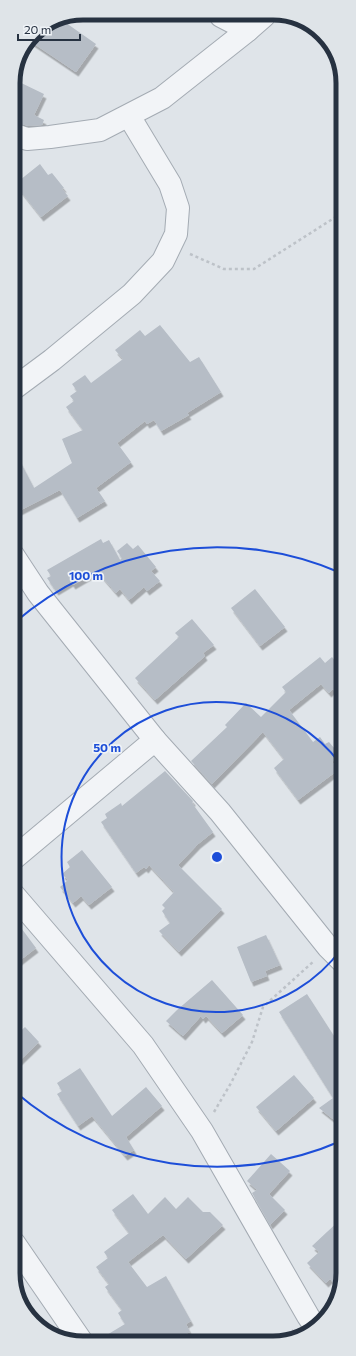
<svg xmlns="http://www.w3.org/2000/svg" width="356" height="1356" font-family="Commissioner,sans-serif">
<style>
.building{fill:#b6bdc6;filter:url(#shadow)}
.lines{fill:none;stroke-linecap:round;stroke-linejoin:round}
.street-casing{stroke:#a4abb3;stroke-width:24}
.path{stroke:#bdc2c8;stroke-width:2.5;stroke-dasharray:3 3;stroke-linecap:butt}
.street{stroke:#f2f4f7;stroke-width:22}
.ring{fill:none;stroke:#1d4ed8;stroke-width:2}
.rim{fill:none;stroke:#273241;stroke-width:5}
.centre{fill:#1d4ed8;stroke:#eff3f7;stroke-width:2}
.ring-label{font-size:12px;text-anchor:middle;font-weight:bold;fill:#1d4ed8;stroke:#eff3f7;stroke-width:3.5;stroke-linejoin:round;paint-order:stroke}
</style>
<defs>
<filter id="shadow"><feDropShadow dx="2.5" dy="4.5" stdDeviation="0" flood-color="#0004"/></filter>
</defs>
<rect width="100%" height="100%" fill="#dfe4e9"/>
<g class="building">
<path d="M57,18h2l37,26 -20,28 -46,-31 4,-8z"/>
<path d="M13,79l31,15 -10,21 10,5 -2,5 -13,1 -16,-4z"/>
<path d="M40,164l8,11 4,-2 12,15 -2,1 6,7 -27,21 -26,-33z"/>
<path d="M160,325l30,37 9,-5 22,35 -34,21 2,2 -28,16 -7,-11 -7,4 -2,-3 -28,22 14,19 -35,26 9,13 -28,17 -17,-28 -47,24v-66l21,40 38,-25 -10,-24 21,-9 -17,-23 8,-6 -4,-5 7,-5 -5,-7 13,-9 6,8 32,-24 -8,-9 25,-20 5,6z"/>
<path d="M101,539l2,4 6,-3 11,20 2,-2 -5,-7 10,-8 6,6 5,-4 18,22 -5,4 9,10 -13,10 -3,-4 -15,13 -9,-11 -4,4 -19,-22 -24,14 -2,-3 -15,9 -9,-13 4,-2 -4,-6z"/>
<path d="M255,589l30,38 -25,19 -29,-38z"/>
<path d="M192,619l22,26 -11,8 2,3 -50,44 -20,-22 44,-41 -4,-4z"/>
<path d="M320,657l5,6 7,-6 11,13v31l-10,-12 -4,4 -8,-9 -32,26 24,32 7,-5 5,7 4,-2 11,13 -8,7 6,8 -40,30 -24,-32 10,-9 -21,-27 -51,52 -21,-23 36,-34 -2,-2 21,-22 15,14 25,-25 -4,-5z"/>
<path d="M165,771l28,30 -1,2 21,29 -15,12 -20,21 44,44 -43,43 -20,-21 11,-8 -8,-12 3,-3 -3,-3 12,-13 -25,-27 -3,4 -2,-2 -8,6 -35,-51 6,-4 -2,-4 16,-11 1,3z"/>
<path d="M82,850l30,37 -23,18 -8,-9 -8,7 -13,-16 8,-7 -6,-6 8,-7 -3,-5z"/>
<path d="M13,917l23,31 -22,17 -1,-24z"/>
<path d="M266,935l14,30 -15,6 2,5 -16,6 -14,-35z"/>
<path d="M212,980l31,35 -21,18 -16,-17 -3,3 -2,-3 -18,20 -17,-15 11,-11z"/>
<path d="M307,994l36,56v77l-24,-19 14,-10 -54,-86z"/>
<path d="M25,1027l14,15 -25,24v-29z"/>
<path d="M80,1068l32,48 34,-29 16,19 -36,31 8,13 -9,6 -33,-40 -14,10 -21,-32 5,-3 -5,-8z"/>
<path d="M294,1075l20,23 -38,33 -20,-24z"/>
<path d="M271,1154l19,17 -21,23 16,16 -15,15 -18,-32 5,-3 -10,-9z"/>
<path d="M133,1194l15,20 17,-17 11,12 12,-12 15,15h7l13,13 -37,34 -23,-24 -35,27 19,25 19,-11 25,45 -5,3 4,8 -9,4 3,6h-89l30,-18 -7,-11 4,-3 -17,-23 4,-3 -13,-17 12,-9 -4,-6 25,-19 -17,-23z"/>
<path d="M343,1217v60l-5,11 -8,-9 -4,4 -19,-20 12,-11 -7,-6z"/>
</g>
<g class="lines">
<defs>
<g id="street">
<path d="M221,16l27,14"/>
<path d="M13,134l14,5 23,-2 50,-7 62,-32 86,-68 16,-14"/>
<path d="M13,389l39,-29 80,-66 31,-33 13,-27 2,-26 -8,-24 -41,-68"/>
<path d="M13,555l25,38 117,147 65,72 108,135 15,15"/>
<path d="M13,859l142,-119"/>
<path d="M13,894l130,151 59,86 106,185 6,9"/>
<path d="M14,1243l68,99"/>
</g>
</defs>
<use href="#street" class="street-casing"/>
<g class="path">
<path d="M190,254l34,15h30l88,-56"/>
<path d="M214,1112l17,-29 21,-41 11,-35 51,-46"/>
<path d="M279,1342l14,-12"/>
</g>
<use href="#street" class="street"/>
</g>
<g class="ring">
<path d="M342 948A155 155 0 1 1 342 766"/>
<path d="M341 1141A310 310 0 0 1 14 1091M14 623A310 310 0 0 1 341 573"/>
</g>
<path d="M0 0H356V1356H0ZM83 20H273A63 63 0 0 1 336 83V1273A63 63 0 0 1 273 1336H83A63 63 0 0 1 20 1273V83A63 63 0 0 1 83 20Z" fill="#dfe4e8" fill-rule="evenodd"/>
<path class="rim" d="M83 20H273A63 63 0 0 1 336 83V1273A63 63 0 0 1 273 1336H83A63 63 0 0 1 20 1273V83A63 63 0 0 1 83 20Z"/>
<circle cx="217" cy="857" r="6" class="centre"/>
<g class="ring-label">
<text x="86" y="580">100 m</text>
<text x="107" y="752">50 m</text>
</g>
<path d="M18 34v6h62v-6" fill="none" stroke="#273241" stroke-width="2"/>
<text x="24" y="34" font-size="12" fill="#273241" stroke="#eff3f7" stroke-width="3" paint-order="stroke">20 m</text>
</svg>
